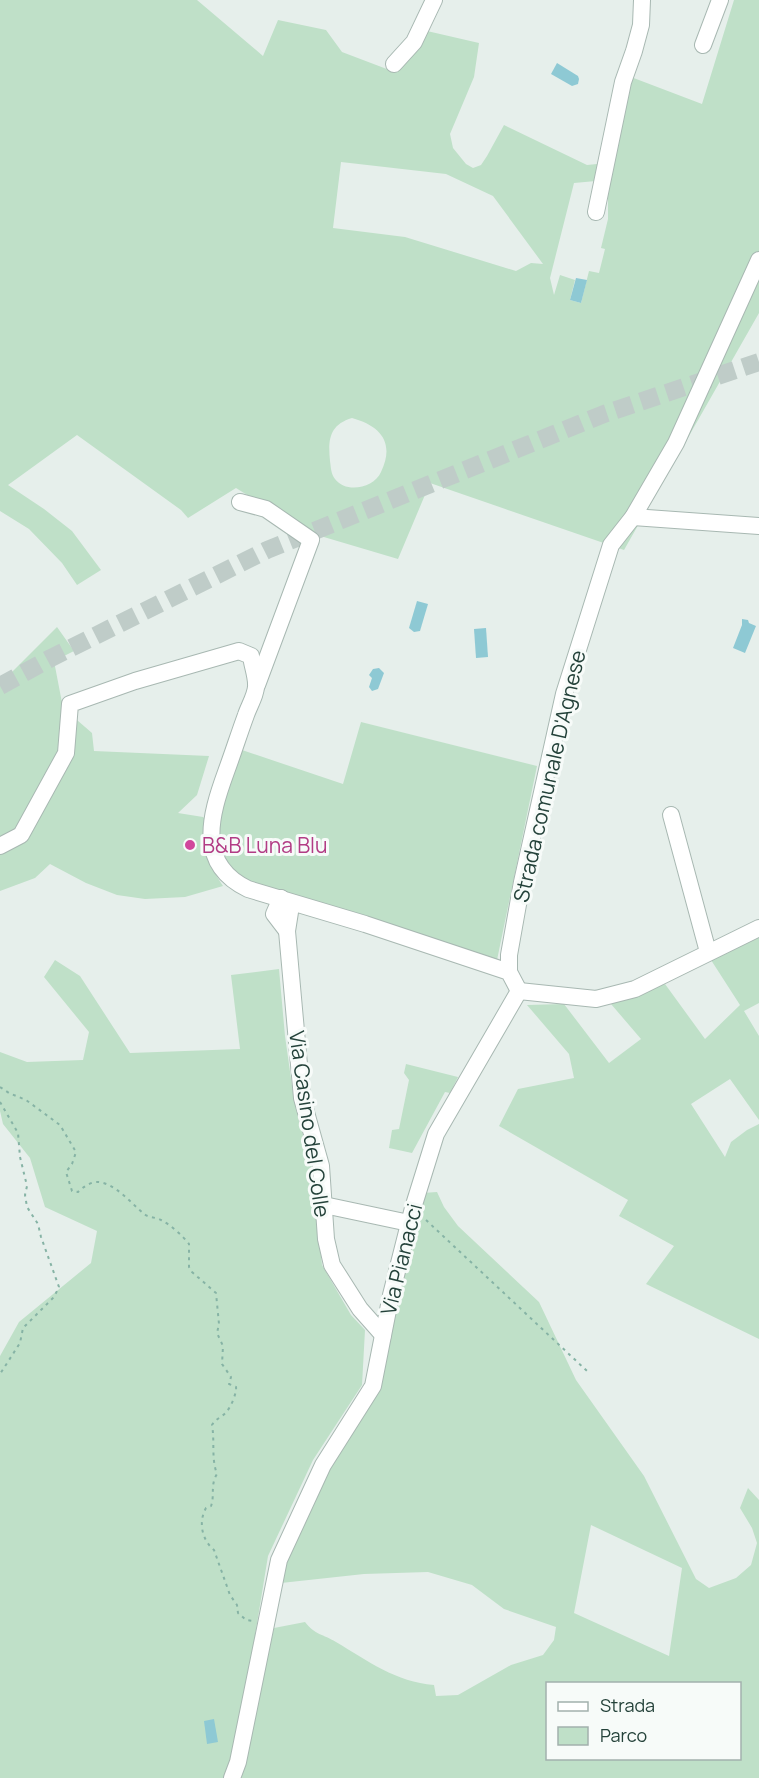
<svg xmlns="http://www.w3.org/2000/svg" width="759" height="1778" font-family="Manrope,sans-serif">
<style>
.green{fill:#bfe0c8;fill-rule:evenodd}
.water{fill:#8ec9d4}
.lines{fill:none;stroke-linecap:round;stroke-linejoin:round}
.highway-tunnel{stroke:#bfccc8;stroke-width:18;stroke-dasharray:18 9;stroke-linecap:butt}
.minor-casing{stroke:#a8b8b2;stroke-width:18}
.path{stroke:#86b3a5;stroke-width:2;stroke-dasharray:3 4.5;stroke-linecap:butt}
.minor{stroke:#fff;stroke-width:16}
.hotel-dot{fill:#d1479c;stroke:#f7fbf9;stroke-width:2}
.labels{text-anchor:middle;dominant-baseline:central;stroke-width:6;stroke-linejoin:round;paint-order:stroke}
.street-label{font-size:21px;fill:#24423a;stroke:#f7fbf9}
.hotel-label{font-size:21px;fill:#b23c85;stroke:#f7fbf9;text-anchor:start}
</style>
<rect width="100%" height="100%" fill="#e6efeb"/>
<g class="green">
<path d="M0,0h197l66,56 15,-36 48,10 16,22 50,19 35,-40 52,12 -5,34 -24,57 3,14 13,16 7,4 8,-3 6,-9 17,-31 83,40 10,-1 -1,17 -22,2 -24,95 4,17 6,-20 15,5 -5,20 11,3 8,-32 10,2 6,-24 -4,-1 7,-29v-33l23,-109 71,27 32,-104h25v313l-135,237 -194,-67 -32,76 -91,-27 -71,-44 -48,30 -7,-8 -104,-75 -69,50 36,24 28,22 29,39 -24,15 -15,-22 -33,-34 -29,-18zM341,162l105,12 47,22 50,68 -12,-1 -15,8 -111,-34 -72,-9zM352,418c29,8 43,25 29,54 -7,16 -35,22 -46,7 -4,-5 -4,-11 -5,-18 -2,-21 -1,-36 22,-43z"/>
<path d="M57,627l17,24 -20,10 9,47 29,25 2,18 115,5 -12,39 -19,18 25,4 2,2c0,33 0,39 18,67l-38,11 -40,2 -28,-4 -31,-12 -36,-19 -15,14 -35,13v-214l9,-2z"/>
<path d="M361,722l176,44 -40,194 -250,-77 -16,-10 -14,-36v-20l22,-68 104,35z"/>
<path d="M759,937v66l-15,8 15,25v84l-29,-41 -39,25 34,53 6,-15 16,-12 12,-6v215l-113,-55 28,-38 -55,-30 9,-16 -129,-74 19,-37 56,-11 -5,-24 -42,-49 37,-1 45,59 32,-24 -30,-35 54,-20 40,55 35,-34 -29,-45z"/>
<path d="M55,960l25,16 50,77 110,-4 -9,-74 48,-6 6,67 9,64 17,65 11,100 29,50 14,15 -3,55 -49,75 -45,96 -34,208 -6,14h-228v-422l19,-34 72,-59 6,-32 -52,-24 -15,-49 -27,-34 -3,-13v-59l27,10 56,-2 6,-28 -45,-55z"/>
<path d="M406,1064l52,13 -8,16 -5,-1 -33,61 -23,-5 3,-18 7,-1 10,-49 -5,-7z"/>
<path d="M437,1192l7,15 14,19 81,76 37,78 68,96 52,103 13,9 27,-10 15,-13 6,-22 -5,-15 -12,-20 8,-20 11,12v278h-521l8,-21 28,-129 31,-6c10,13 18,12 31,20 32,19 60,40 98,43l2,11 22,-1 53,-30 32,-10 11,-15 2,-13 -52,-18 -32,-24 -44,-13 -64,2 -83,9 4,-24 43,-93 39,-63 56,-210zM591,1525l91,43 -13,88 -95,-43zM548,1684h192v74h-192z"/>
</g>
<g class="water">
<path d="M557,63l21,13 1,3 -1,5 -6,2 -21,-12z"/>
<path d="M576,278l11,2 -6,23 -11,-3z"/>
<path d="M417,601l11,3 -8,27 -6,1 -5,-4z"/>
<path d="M742,619l6,1 1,3 7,3 -11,27 -12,-5 9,-23z"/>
<path d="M486,628l2,29 -12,1 -2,-29z"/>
<path d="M379,668l5,5 -6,16 -6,2 -3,-4 3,-9 -3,-3 4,-6z"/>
<path d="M214,1719l4,23 -11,2 -3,-23z"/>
</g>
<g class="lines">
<path class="highway-tunnel" d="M0,686l51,-28 216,-108 337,-136 155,-52"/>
<defs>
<g id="minor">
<path d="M703,45l17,-45"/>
<path d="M394,64l20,-22 20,-42"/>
<path d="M596,212l27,-130 11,-31 7,-26 1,-25"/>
<path d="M240,502l26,7 45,31 -54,145"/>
<path d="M633,517l126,9"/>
<path d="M671,815l37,137"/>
<path d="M0,846l21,-11 45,-82 4,-49 65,-23 104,-30 12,5c1,9 5,19 5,28 1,9 -7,22 -10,31 -7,19 -13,38 -20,57 -16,44 -30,92 22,117l117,35 144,48 10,19"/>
<path d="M281,898l9,14 -3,19 15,167 19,68 5,73 6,26 28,44 23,26"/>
<path d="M281,898l-7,16 13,17"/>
<path d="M509,972v-17l13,-73 42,-188 47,-149 22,-28 43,-74 83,-183"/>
<path d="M519,991l77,8 39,-10 124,-61"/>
<path d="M324,1205l85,18"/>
<path d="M232,1778l6,-16 41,-202 44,-95 50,-79 18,-91 22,-87 23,-74 83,-143"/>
</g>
</defs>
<use href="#minor" class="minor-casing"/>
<g class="path">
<path d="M0,1087l9,6 17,7 34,25 16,27 -4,12 -6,8 6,19 6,1c5,-5 14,-11 20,-10 17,1 34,22 46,32 5,4 12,3 17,6 10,5 22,16 28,24v23l3,5 24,21 3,31 -2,9 6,13 -1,18 9,13 -2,7 7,3c1,5 -5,20 -9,24 -4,6 -11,7 -15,14 3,17 -1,33 5,49 -7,11 -2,21 -6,32l-5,2c-8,14 -4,32 8,42l16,45 7,10 1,8 8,7 7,1"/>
<path d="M0,1102l18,31 2,24 7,29 -2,9 2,12 11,17 3,13 18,50 -5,10 -31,31 -3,15 -20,31"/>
<path d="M426,1220l161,151"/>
</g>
<use href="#minor" class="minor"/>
</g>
<circle class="hotel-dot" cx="190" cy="845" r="6"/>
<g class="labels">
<g class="street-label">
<text transform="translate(549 776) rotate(-77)">Strada comunale D'Agnese</text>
<text transform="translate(310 1124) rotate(82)">Via Casino del Colle</text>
<text transform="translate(401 1259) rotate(-76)">Via Pianacci</text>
</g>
<g class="hotel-label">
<text x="202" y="845">B&amp;B Luna Blu</text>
</g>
</g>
<rect x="546" y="1682" width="195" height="78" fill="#f7fbf9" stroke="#a3b1ad" stroke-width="1.5"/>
<rect x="558" y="1702" width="30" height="9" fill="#ffffff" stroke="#a3b1ad" stroke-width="1.5"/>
<text x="600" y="1712" font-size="18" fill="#24423a">Strada</text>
<rect x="558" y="1727" width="30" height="18" fill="#bfe0c8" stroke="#a3b1ad" stroke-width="1.5"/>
<text x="600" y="1742" font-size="18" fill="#24423a">Parco</text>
</svg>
